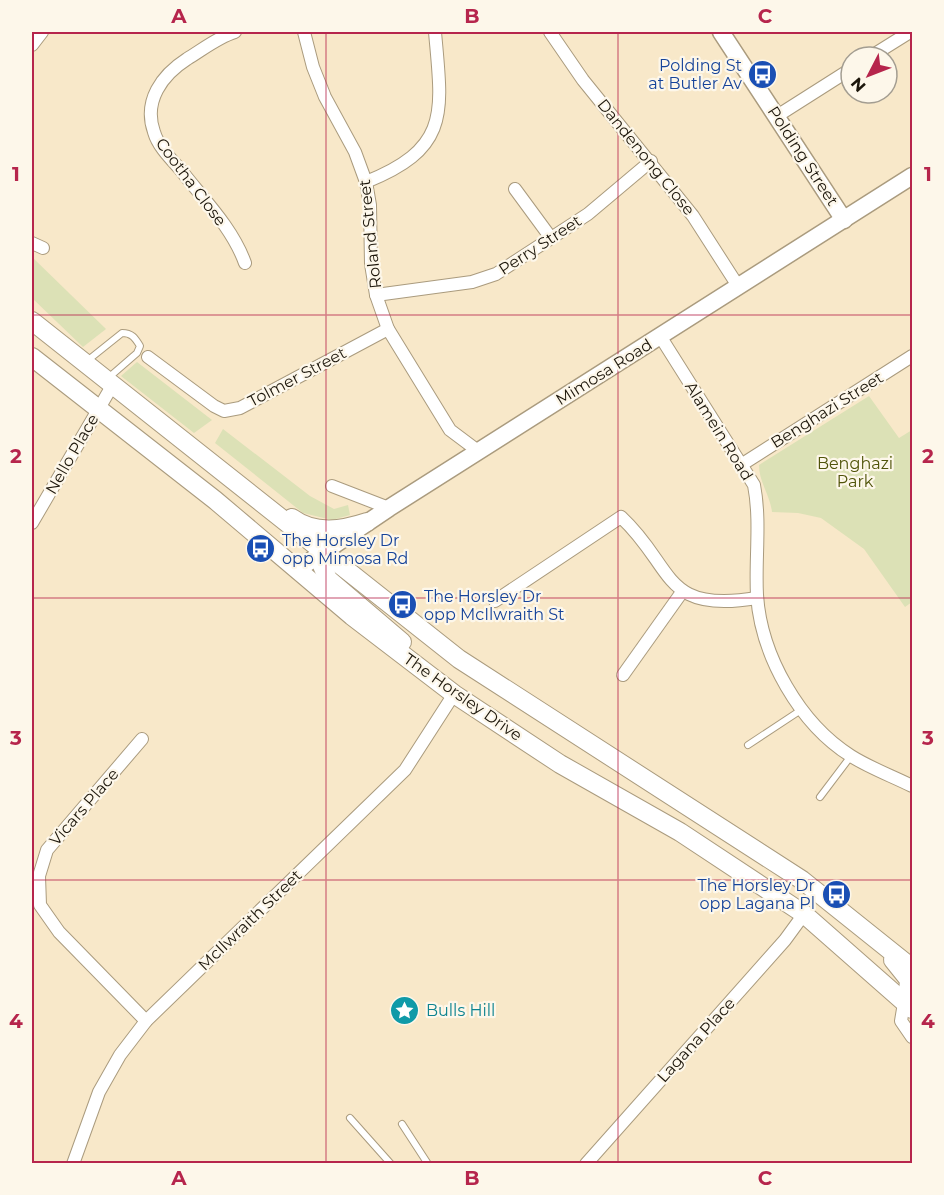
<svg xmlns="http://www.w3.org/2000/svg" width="944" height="1195" font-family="Montserrat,sans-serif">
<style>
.green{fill:#dce1b6}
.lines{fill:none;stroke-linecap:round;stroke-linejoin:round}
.lane-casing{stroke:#aa9b7e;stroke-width:8}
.street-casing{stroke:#aa9b7e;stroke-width:14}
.secondary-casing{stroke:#aa9b7e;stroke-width:19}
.primary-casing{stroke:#aa9b7e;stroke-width:20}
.lane{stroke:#fff;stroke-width:6}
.street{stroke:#fff;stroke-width:12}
.secondary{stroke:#fff;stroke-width:16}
.primary{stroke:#fff;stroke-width:18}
.grid{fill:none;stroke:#b6254c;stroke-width:1.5;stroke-opacity:0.55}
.labels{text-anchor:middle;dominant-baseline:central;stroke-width:4.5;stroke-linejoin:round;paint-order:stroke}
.transit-label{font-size:16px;fill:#164399;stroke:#fdf7ea;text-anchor:end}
.street-label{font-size:16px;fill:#1c160b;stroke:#fdf7ea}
.park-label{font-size:16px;fill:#505409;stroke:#fdf7ea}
.culture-label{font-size:16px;fill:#0d838f;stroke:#fdf7ea;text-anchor:start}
.neatline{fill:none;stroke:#b6254c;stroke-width:2}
.grid-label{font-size:20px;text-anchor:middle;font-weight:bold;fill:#b6254c}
</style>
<rect width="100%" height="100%" fill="#f8e8c9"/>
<g class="green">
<path d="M32,257l74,72 -23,18 -51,-49z"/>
<path d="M137,362l75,58 -18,13 -73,-57z"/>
<path d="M869,396l30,42 13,-8v172l-7,5 -41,-58 -43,-31 -23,-5 -26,-1c-2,-17 -13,-30 -13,-47z"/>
<path d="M223,429l87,67 24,13 14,-4 2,10 -18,5 -29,-7 -88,-70z"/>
</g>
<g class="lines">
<defs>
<g id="lane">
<path d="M87,361l35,-28c10,0 13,5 18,13l-3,7 -30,26"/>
<path d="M748,745l53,-35"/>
<path d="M820,797l31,-41"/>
<path d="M350,1118l41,46"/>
<path d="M402,1124l26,40"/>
</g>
<g id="street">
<path d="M235,32c-17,5 -33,18 -48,27 -25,16 -44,42 -33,73 4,14 16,26 26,37 23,30 52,58 65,94"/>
<path d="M304,32l9,35 12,30 30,55 11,30 4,23 1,59 5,31 12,34 62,101 28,21"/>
<path d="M550,32l33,48 110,136 45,70"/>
<path d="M32,45l10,-13"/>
<path d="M870,57l40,-25"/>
<path d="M777,116l74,-47"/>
<path d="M366,182c85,-34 76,-70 69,-150"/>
<path d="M515,189l36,49"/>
<path d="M32,243l11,5"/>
<path d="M376,295l96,-13 24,-8 92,-60 63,-53"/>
<path d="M660,336l94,149c7,36 1,74 3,110 4,61 43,129 94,161 19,12 41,20 61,30"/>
<path d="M148,357l66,49 10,5 16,-3 148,-79"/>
<path d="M741,465l171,-109"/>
<path d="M332,486l57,22"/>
<path d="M32,523l80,-137"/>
<path d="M495,601l126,-84c54,50 40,97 136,81"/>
<path d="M623,675l59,-83"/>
<path d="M142,739l-95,111 -8,26 1,29 19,27 87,89"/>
<path d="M907,1004l-4,5 -2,12 11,16"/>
<path d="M73,1164l26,-72 21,-37 26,-34 259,-251 49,-76"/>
<path d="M586,1164l199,-224 19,-26"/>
</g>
<g id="secondary">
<path d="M721,32l123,188"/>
<path d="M297,570l92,-62 523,-332"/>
</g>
<g id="primary">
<path d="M32,321l427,338 343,221 110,88"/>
<path d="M32,357l183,143 137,116 102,78 106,70 120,68 124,82 108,95"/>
<path d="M292,518c23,17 51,12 75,4"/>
<path d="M322,552l-2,9 8,18 74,63"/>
<path d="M893,960l16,20 -2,24 5,-1"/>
</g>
</defs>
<use href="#lane" class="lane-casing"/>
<use href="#street" class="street-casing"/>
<use href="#secondary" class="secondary-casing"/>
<use href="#primary" class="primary-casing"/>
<use href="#lane" class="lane"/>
<use href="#street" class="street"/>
<use href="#secondary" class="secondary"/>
<use href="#primary" class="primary"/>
</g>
<path class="grid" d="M326,32v1132M618,32v1132M32,315h880M32,598h880M32,880h880"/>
<defs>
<symbol id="bus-disc" viewBox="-11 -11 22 22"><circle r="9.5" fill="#1a4fb4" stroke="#fdf7ea"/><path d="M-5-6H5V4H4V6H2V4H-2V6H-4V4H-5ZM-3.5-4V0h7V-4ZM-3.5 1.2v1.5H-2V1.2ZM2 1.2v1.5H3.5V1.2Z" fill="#fff"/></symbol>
<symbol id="sight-disc" viewBox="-11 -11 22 22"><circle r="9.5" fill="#0f9aa8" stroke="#fdf7ea"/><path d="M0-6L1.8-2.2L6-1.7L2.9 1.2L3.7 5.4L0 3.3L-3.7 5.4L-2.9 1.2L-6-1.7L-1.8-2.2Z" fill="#fff"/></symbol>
</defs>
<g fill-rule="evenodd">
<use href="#bus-disc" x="746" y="58" width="33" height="33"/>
<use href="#bus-disc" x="244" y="532" width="33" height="33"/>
<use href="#bus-disc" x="386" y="588" width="33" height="33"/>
<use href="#bus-disc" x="820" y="878" width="33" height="33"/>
<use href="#sight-disc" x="388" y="994" width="33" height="33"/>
</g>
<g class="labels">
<g class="transit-label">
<text x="742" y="65">Polding St<tspan x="742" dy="18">at Butler Av</tspan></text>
<text x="282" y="540" text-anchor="start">The Horsley Dr<tspan x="282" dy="18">opp Mimosa Rd</tspan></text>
<text x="424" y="596" text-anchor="start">The Horsley Dr<tspan x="424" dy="18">opp McIlwraith St</tspan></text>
<text x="815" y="885">The Horsley Dr<tspan x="815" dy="18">opp Lagana Pl</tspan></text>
</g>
<g class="street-label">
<text transform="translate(803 156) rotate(57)">Polding Street</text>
<text transform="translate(646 157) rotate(51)">Dandenong Close</text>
<text transform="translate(191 182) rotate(53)">Cootha Close</text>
<text transform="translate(370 234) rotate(-96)">Roland Street</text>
<text transform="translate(540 245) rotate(-33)">Perry Street</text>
<text transform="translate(604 372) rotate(-32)">Mimosa Road</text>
<text transform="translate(297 377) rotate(-28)">Tolmer Street</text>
<text transform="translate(827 410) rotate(-32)">Benghazi Street</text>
<text transform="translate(719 431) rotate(58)">Alamein Road</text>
<text transform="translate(72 454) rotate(-60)">Nello Place</text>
<text transform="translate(463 697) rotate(35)">The Horsley Drive</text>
<text transform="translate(84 807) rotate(-49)">Vicars Place</text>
<text transform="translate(250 920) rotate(-44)">McIlwraith Street</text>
<text transform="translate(696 1040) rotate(-48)">Lagana Place</text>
</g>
<g class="park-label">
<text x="855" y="463">Benghazi<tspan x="855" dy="18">Park</tspan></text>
</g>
<g class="culture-label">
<text x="426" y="1010">Bulls Hill</text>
</g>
</g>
<rect width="944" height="1195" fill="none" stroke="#fdf7ea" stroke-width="66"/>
<g transform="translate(869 75) rotate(228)"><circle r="28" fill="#fdf7ea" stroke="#a39d91" stroke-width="1.5"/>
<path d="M0-4.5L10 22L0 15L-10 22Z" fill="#b6254c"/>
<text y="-9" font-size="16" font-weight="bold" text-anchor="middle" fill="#1c160b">N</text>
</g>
<rect x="33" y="33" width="878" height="1129" class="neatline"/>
<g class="grid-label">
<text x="179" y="23">A</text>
<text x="472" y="23">B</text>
<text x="765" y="23">C</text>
<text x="16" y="181">1</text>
<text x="928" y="181">1</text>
<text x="16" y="463">2</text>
<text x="928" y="463">2</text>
<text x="16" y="745">3</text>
<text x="928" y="745">3</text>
<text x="16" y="1028">4</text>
<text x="928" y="1028">4</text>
<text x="179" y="1185">A</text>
<text x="472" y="1185">B</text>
<text x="765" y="1185">C</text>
</g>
</svg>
